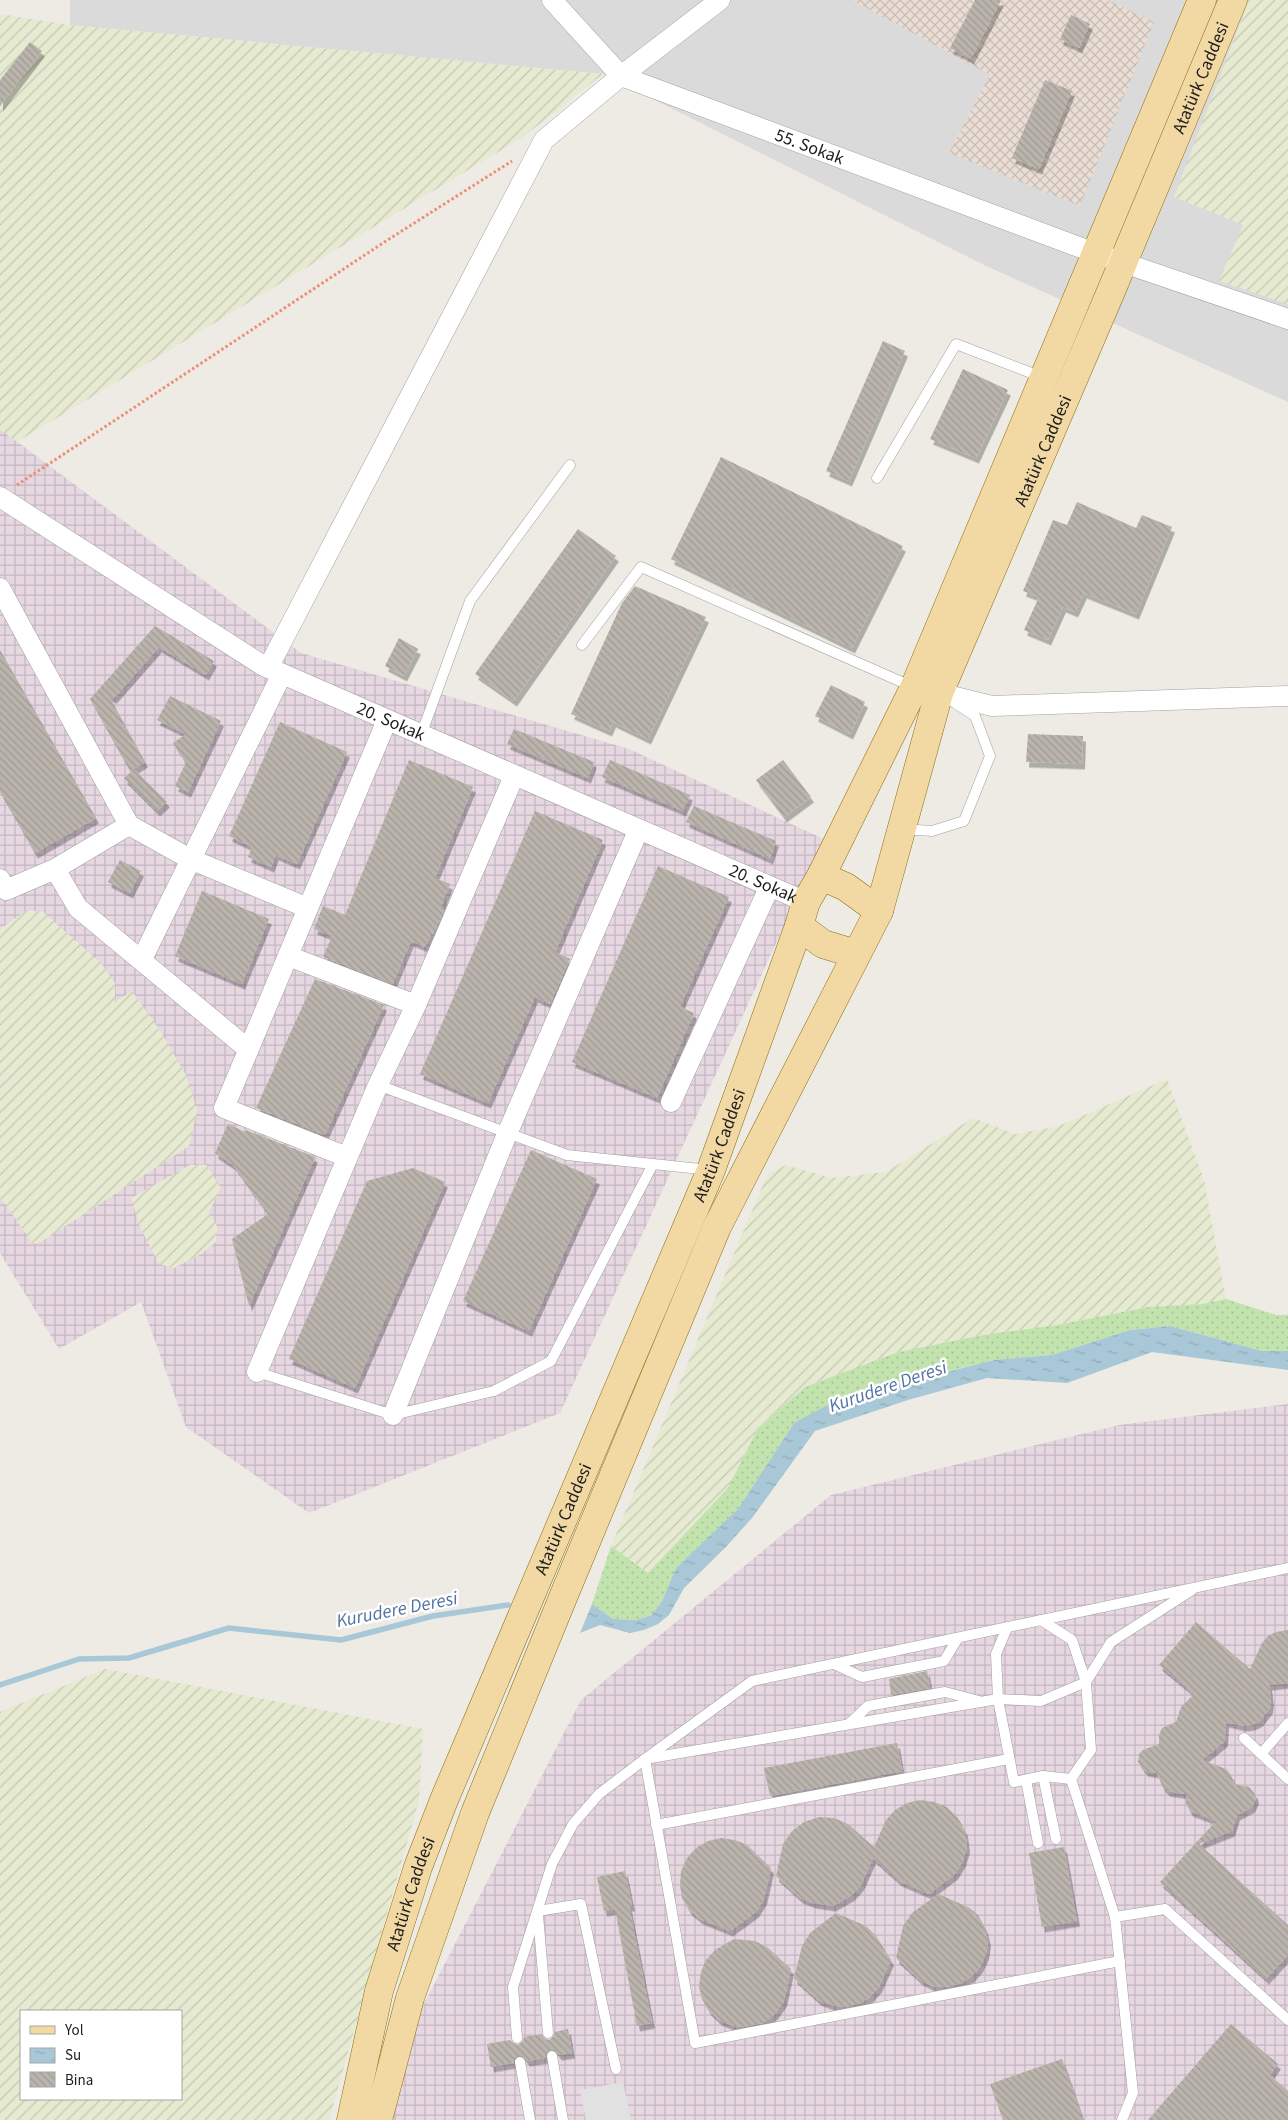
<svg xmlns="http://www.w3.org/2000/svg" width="1288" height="2120" font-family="'Source Sans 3',sans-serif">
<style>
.residential{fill:#dbdada}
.industrial{fill:url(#industrial-grid)}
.military{fill:url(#military-cross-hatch)}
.farmland{fill:url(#farmland-furrows);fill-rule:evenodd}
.grass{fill:url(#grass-dots)}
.parking{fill:#e1e1e1}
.water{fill:url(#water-ripples)}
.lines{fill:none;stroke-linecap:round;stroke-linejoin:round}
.stream{stroke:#a8c7d7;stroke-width:5.5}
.building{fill:url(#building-back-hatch);filter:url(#shadow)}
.lane-casing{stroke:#a1a1a1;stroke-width:11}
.street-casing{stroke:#a1a1a1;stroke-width:21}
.primary-casing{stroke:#886d0e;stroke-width:29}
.path{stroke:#ec8f76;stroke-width:3;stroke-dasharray:2.5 2.5;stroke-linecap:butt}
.lane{stroke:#fff;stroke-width:10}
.street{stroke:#fff;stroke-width:20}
.primary{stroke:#f2d9a4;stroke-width:28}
.labels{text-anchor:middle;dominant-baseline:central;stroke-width:5;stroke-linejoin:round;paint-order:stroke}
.street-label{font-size:18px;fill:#1d1d1d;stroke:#fff}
.water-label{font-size:19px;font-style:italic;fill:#5373a3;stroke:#fff}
</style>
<defs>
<pattern id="industrial-grid" width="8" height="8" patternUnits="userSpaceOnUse" patternTransform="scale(1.25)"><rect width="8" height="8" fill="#e6d7e1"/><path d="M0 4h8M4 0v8" fill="none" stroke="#c5b8c1"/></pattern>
<pattern id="military-cross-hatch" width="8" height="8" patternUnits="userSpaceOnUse" patternTransform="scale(1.25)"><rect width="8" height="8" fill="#eaddd4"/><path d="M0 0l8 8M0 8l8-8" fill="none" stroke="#c8bdb6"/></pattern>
<pattern id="farmland-furrows" width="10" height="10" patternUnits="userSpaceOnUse" patternTransform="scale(1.25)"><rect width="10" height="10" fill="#e6ead1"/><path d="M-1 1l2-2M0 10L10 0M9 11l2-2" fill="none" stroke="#c5c8b3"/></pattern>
<pattern id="grass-dots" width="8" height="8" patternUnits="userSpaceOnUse" patternTransform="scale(1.25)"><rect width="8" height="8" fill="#c3e3ae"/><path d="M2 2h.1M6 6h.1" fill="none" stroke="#a7c295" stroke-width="1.8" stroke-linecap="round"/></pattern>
<pattern id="water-ripples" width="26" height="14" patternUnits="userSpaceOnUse" patternTransform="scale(1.25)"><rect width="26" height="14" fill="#a8c7d7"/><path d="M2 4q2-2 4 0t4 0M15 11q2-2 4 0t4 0" fill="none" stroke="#90aab8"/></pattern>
<pattern id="building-back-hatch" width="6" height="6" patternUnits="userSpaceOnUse" patternTransform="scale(1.25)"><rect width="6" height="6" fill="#bab4ad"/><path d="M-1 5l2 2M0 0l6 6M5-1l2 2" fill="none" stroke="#9f9a94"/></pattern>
<filter id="shadow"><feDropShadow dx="3" dy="5.5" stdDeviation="0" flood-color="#0004"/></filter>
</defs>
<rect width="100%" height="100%" fill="#edebe4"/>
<path class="residential" d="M70,0h1218v402l-304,-137 -381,-191 -533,-49z"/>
<g class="industrial">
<path d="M0,429l301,224 328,96 195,90 -264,574 -251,100 -123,-86 -45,-125 -82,47 -59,-96z"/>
<path d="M1288,1404v716h-924l217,-420 250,-205 288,-70z"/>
</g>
<path class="military" d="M852,0h256l46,22 -74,184 -131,-53 41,-78z"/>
<g class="farmland">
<path d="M1249,0h39v304l-69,-23 24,-56 -69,-28z"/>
<path d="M0,14l70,11 533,49 -80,63 -506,305 -17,-13z"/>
<path d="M27,910l16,2 59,52 13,19v19l17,-11 29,41 25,43 11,35 -8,36 -148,96 -8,2 -33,-47v-121l4,-3 -4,-1v-143z"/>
<path d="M1167,1079l37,101 22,119 -24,5 -54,3 -91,18 -74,10 -85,17 -93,35 -47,41 -30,60 -80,85 -37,-27 156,-371 19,-10 45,13 55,-6 87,-54 42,16 44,-8z"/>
<path d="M190,1165h16l15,23 -12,24 8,14 -1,16 -15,12 -27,14 -15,-4 -19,-37 -9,-29z"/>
<path d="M105,1669l318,60 -4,71 -90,320h-329v-408zM21,2011h160v88h-160z"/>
</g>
<path class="grass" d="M1226,1299l50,16h12v36h-26l-92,-25 -40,4 -78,25 -58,5 -61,15 -139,48 -56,86 -62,59 -14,33 -10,14 -15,5 -24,-1 -21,-15 19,-58 37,27 80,-85 30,-60 47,-41 93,-35 85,-17 74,-10 91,-18 54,-3z"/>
<path class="parking" d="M623,2082l8,38h-45l-6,-30z"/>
<path class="water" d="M1170,1326l92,25h26v19l-136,-18 -85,31 -80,-5 -79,22 -93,31 -63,87 -27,30 -41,40 -15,27 -11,9 -14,6 -14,3 -30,-8 -20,8 12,-29 21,15 24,1 15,-5 10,-14 14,-33 62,-59 56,-86 43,-23 157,-40 58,-5 78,-25z"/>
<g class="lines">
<path class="stream" d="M0,1685l79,-26 50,-1 100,-30 112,12 92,-24 75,-11"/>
</g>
<g class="building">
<path d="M975,0h26l-30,59 -21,-11z"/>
<path d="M1071,15l19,9 -11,24 -19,-9z"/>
<path d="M30,42l12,9 -42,55v-26z"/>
<path d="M1045,80l27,11 -33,78 -27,-11z"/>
<path d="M883,341l22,10 -56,130 -23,-10z"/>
<path d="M963,369l45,21 -32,68 -46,-19z"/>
<path d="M721,457l182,89 -51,102 -181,-89z"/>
<path d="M1077,502l59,26 6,-13 30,12 -36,87 -52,-21 -9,19 -12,-5 -15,33 -24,-10 15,-33 -16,-6 30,-71 14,5z"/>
<path d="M578,529l38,27 -102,145 -39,-27z"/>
<path d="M635,586l71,31 -58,122 -35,-17 -4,9 -38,-17 51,-111z"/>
<path d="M155,626l59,35 -8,14 -47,-28 -45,51 -5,-2 36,66 -11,7 33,33 -10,9 -33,-33 10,-9 -4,2 -40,-72z"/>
<path d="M399,638l19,11 -14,27 -19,-10z"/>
<path d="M0,650l96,168 -61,35 -35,-61z"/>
<path d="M831,685l34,17 -15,32 -35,-18z"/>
<path d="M170,696l51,25 -33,71 -13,-6 11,-24 -13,-19 13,-9 -29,-14z"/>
<path d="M280,722l67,30 -50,112 -21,-9 -5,12 -23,-10 4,-10 -23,-11z"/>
<path d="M514,729l80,33 -6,16 -81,-34z"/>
<path d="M1028,734l55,2 -1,28 -56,-2z"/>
<path d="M409,760l64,27 -38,91 15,6 -10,25 4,1 -11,25 -2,-1 -6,13 -14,-6 -18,43 -70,-27 9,-21 -18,-7 9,-23 22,9z"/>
<path d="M610,760l80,35 -7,16 -81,-34z"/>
<path d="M783,760l28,37 -27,20 -28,-37z"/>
<path d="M694,806l82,35 -6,18 -84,-37z"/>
<path d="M535,811l68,29 -48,112 15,7 -20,45 -15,-7 -47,106 -68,-29z"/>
<path d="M120,860l21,11 -11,22 -22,-11z"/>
<path d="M658,866l71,31 -49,110 14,6 -37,85 -85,-36z"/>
<path d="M202,891l67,28 -27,65 -67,-28z"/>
<path d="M315,979l69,26 -59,130 -69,-27z"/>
<path d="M228,1124l17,8 1,-2 69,27 -66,149 -17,-67 36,-25 -35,-49 -18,-12z"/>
<path d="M531,1150l66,29 -68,152 -66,-30z"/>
<path d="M413,1168l32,14 -90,206 -66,-29 78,-178z"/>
<path d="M1196,1622l54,47 12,-26 6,-7 8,-4 12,-2v53l-19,2 2,15 -1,8 -10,13 -8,4 -9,1 -17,-4 -1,19 -23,19 24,9 5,6 3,9 15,3 6,7 1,5 -4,8 -15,8 -5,16 -33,13 89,81v30l-22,24 -106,-97 56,-61 -26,-10 -4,-7v-10l-19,-3 -5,-5 -5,-13 -12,-2 -7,-9 1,-8 4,-4 16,-6v-9l3,-7 14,-6 5,-15 13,-13 -35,-29z"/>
<path d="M927,1671l3,17 -39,7 -2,-16z"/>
<path d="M897,1743l5,28 -132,25 -6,-28z"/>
<path d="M920,1800l14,2 13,5 11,11 7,13 2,16 -4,14 -8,13 -26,20 -30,-13 -26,-23 -12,27 -9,10 -19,11 -20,-3 -13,-5 -24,-22 7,-32 9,-13 12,-9 15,-5 15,1 14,6 26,23 12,-27 9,-10 12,-7z"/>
<path d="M721,1838l14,2 12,5 24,23 -7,31 -8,13 -26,19 -30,-12 -11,-9 -7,-12 -2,-13 1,-14 6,-13 9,-10 12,-7z"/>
<path d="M1064,1847l13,74 -35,6 -13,-74z"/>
<path d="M625,1871l7,35h-3l23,117 -15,3 -22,-117 -11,2 -7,-34z"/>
<path d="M938,1894l30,13 10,8 7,13 3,13 -2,13 -6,13 -9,10 -12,7 -13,3 -14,-1 -12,-6 -24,-22 7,-32 9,-13z"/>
<path d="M836,1913l30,13 10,10 15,24 -12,27 -9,10 -12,7 -14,3 -13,-2 -13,-5 -24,-22 8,-32 8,-13z"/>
<path d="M734,1939l21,2 12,6 24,22 -7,32 -9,13 -12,9 -21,4 -9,-1 -14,-6 -10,-9 -7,-12 -3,-13 2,-14 5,-12 9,-10z"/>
<path d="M1231,2024l47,40 -8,11 18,16v29h-140z"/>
<path d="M568,2029l4,24 -13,2 -4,-5 -5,-1 -4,4 -1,5 -18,3 -4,-5 -5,-1 -4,4 -1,4 -22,4 -4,-23 23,-4 4,4 4,1 5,-4 1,-4 17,-3 4,5 4,1 5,-4 1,-4z"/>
<path d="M1062,2059l21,61h-80l-13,-36z"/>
</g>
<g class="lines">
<defs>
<g id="lane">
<path d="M877,478l79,-134 86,33"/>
<path d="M582,645l59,-78 272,120"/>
<path d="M421,735l49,-134 100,-136"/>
<path d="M902,829l30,2 32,-10 26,-65 -15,-40 -20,-13"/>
<path d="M378,1085l189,70 143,15"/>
<path d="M257,1372l136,43 101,-24 57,-30 102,-197"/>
<path d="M1007,1628l-11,26 2,45 16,83 29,-6 28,3 20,-29 -5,-68 -14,-42 -31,-20"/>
<path d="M834,1664l28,13 82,-16 14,-23"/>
<path d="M849,1724l19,-18 77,-14 34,9"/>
<path d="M1244,1738l44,41"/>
<path d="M1261,1754l27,-31"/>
<path d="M1043,1776l13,63"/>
<path d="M1071,1779l44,138 18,176 -11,27"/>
<path d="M1026,1780l12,63"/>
<path d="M656,1825l353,-66"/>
<path d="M538,1911l43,-7 35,165"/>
<path d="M538,1915l10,118"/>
<path d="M1115,1917l50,-8 123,111"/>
<path d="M1120,1961l-425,82 -50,-284 107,-78 536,-113"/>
<path d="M517,2038l-4,-51 39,-123 21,-40 26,-30 46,-35 353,-60 43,2 45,-19 25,-40 81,-52"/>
<path d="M552,2056l11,64"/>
<path d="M520,2062l10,58"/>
</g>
<g id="street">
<path id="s1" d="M552,0l69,76 474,177 193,66"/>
<path id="s2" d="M0,497l262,168 544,237"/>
<path d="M0,588l129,237 61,34 118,49"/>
<path d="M268,668l276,-528 77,-64 99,-76"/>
<path d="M939,693l53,13 296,-10"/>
<path d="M55,869l23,39 170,141"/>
<path d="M0,879l6,11 49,-21 74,-44"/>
<path d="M288,956l128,49"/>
<path d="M142,959l140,-285"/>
<path d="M671,1102l98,-214"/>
<path d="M347,1157l-123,-49 163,-388"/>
<path d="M257,1372l121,-287 38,-80 98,-229"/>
<path d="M393,1415l114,-281 131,-303"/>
</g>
<g id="primary">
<path d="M821,876l25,11 33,24"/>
<path d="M799,926l24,18 33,10"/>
<path id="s3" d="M351,2120l28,-129 39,-124 26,-67 267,-630 88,-244 7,-24 15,-26 93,-188 288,-688"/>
<path id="s4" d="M378,2120l32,-122 65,-185 89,-218 153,-368 162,-316 60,-218 170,-397 124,-296"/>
</g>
</defs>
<use href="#lane" class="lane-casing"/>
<use href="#street" class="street-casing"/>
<use href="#primary" class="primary-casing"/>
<path class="path" d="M17,485l369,-244 126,-80"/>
<use href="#lane" class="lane"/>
<use href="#street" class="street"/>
<use href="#primary" class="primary"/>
</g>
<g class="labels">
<g class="street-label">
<text stroke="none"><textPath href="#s4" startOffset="2206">Atatürk Caddesi</textPath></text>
<text stroke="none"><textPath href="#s1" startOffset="304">55. Sokak</textPath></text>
<text stroke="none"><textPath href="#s4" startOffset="1801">Atatürk Caddesi</textPath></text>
<text stroke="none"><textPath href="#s2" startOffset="452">20. Sokak</textPath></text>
<text stroke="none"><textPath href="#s2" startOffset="858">20. Sokak</textPath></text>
<text stroke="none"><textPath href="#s3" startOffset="1044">Atatürk Caddesi</textPath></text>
<text stroke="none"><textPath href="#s3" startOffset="639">Atatürk Caddesi</textPath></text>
<text stroke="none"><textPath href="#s3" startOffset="234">Atatürk Caddesi</textPath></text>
</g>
<g class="water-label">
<text transform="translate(888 1387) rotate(-19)">Kurudere Deresi</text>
<text transform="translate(397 1610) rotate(-11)">Kurudere Deresi</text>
</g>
</g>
<rect x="20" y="2010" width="162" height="90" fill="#ffffff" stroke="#a5a5a5"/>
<rect x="30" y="2026" width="25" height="8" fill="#f2d9a4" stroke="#a5a5a5"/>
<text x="65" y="2035" font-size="15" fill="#1d1d1d">Yol</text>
<rect x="30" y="2048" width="25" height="15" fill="url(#water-ripples)" stroke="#a5a5a5"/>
<text x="65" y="2060" font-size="15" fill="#1d1d1d">Su</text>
<rect x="30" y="2072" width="25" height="15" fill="url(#building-back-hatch)" stroke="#a5a5a5"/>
<text x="65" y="2085" font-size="15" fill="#1d1d1d">Bina</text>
</svg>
